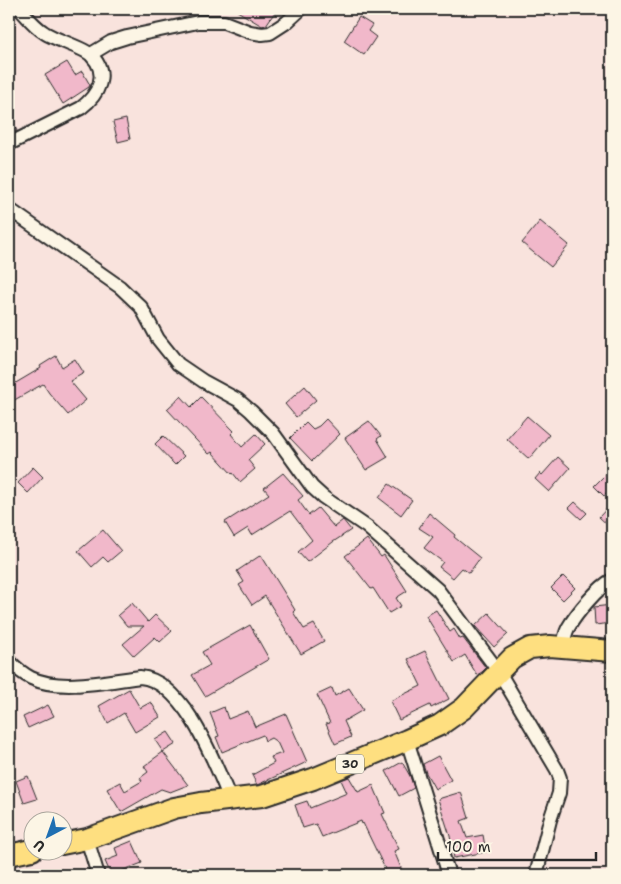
<svg xmlns="http://www.w3.org/2000/svg" width="621" height="884" font-family="'Shantell Sans',sans-serif">
<style>
.building{fill:#f1b8ca;stroke:#2b2b2b}
.lines{fill:none;stroke-linecap:round;stroke-linejoin:round}
.minor-casing{stroke:#2b2b2b;stroke-width:16}
.trunk-casing{stroke:#2b2b2b;stroke-width:24}
.minor{stroke:#fcf5e5;stroke-width:12}
.trunk{stroke:#fedf80;stroke-width:20}
.labels{text-anchor:middle;dominant-baseline:central;stroke-width:4.5;stroke-linejoin:round;paint-order:stroke}
.shield{fill:#fcf5e5;stroke:#6a6863;stroke-width:1}
.shield-label{font-size:12px;font-weight:bold;fill:#2b2b2b}
</style>
<rect width="100%" height="100%" fill="#f9e3dd"/>
<filter id="ink" filterUnits="userSpaceOnUse"><feTurbulence type="fractalNoise" baseFrequency=".02" numOctaves="2"/><feDisplacementMap in="SourceGraphic" scale="10" xChannelSelector="R" yChannelSelector="G"/><feConvolveMatrix kernelMatrix="1 2 1 2 8 2 1 2 1" color-interpolation-filters="sRGB"/></filter>
<g filter="url(#ink)">
<g class="building">
<path d="M234,9h43l-11,16 -4,1z"/>
<path d="M359,17l13,8 -4,6 8,6 -12,18 -20,-14z"/>
<path d="M67,62l8,13 7,-4 8,14 -1,2 -26,17 -18,-29z"/>
<path d="M9,114l8,17 -8,4z"/>
<path d="M126,119l4,20 -12,3 -5,-20z"/>
<path d="M540,221l29,24 -18,22 -29,-24z"/>
<path d="M56,356l6,11 13,-8 9,14 -14,8 16,19 -18,15 -19,-22 -6,-9 -34,19v-16l32,-19 -1,-2z"/>
<path d="M305,386l11,14 -20,17 -11,-13z"/>
<path d="M181,396l10,11 10,-10 33,34 -3,3 11,13 14,-13 9,10 -17,16 7,9 -15,13 -7,-9 -1,1 -20,-22 -3,2 -42,-45z"/>
<path d="M527,416l22,19 -20,24 -22,-20z"/>
<path d="M326,419l14,15 -28,27 -22,-23 16,-16 7,7 6,-3z"/>
<path d="M369,421l12,15 -4,3 11,18 -22,13 -21,-32z"/>
<path d="M163,436l21,20 -9,9 -20,-21z"/>
<path d="M558,457l12,11 -21,24 -14,-13 5,-6 2,2z"/>
<path d="M33,467l10,10 -15,16 -10,-10z"/>
<path d="M283,473l20,23 -5,4 11,15 9,-7 16,19 9,-7 8,10 -18,12 -26,20 -9,-10 14,-12 -22,-29 -38,24 -4,-7 -14,9 -9,-15 44,-28 -5,-6z"/>
<path d="M605,475l7,7v6l-8,8 -10,-10z"/>
<path d="M389,484l23,16 -11,15 -22,-17z"/>
<path d="M575,502l12,11 -6,6 -12,-11z"/>
<path d="M612,503v26l-13,-12z"/>
<path d="M429,513l26,22 -1,2 26,21 -11,15 -7,-5 -9,10 -14,-11 4,-5 -19,-14 9,-11 -14,-9z"/>
<path d="M103,530l18,21 -13,11 -5,-5 -11,10 -14,-16z"/>
<path d="M367,539l14,18 3,-2 23,36 -11,7 5,8 -12,7 -16,-25 -2,1 -26,-33z"/>
<path d="M261,555l34,55 -2,2 11,17 10,-5 10,17 -23,13 -36,-58 -13,9 -13,-20 5,-3 -7,-11z"/>
<path d="M563,576l12,12 -12,12 -12,-12z"/>
<path d="M132,603l16,19 7,-7 17,16 -12,11 -5,-5 -21,19 -11,-12 21,-18h-17l-9,-11z"/>
<path d="M612,605v18l-17,2 -1,-18z"/>
<path d="M436,610l14,22 4,-3 6,10 3,-1 23,30 -4,4 -5,3 -12,-20 -11,7 -28,-46z"/>
<path d="M489,613l19,21 -14,13 -19,-21z"/>
<path d="M250,625l19,34 -64,37 -13,-21 18,-10 -8,-13z"/>
<path d="M425,651l24,48 -18,9 -1,-3 -31,15 -9,-19 31,-15 -13,-27z"/>
<path d="M332,688l3,8 14,-8 14,22 -19,11 7,16 -16,7 -9,-20 4,-1 -13,-28z"/>
<path d="M129,689l11,19 11,-6 9,15 -25,15 -11,-19 -16,10 -9,-17z"/>
<path d="M48,705l6,11 -26,12 -5,-11z"/>
<path d="M224,707l4,12 20,-8 7,16 31,-13 21,48 -50,23 -5,-10 22,-12 -3,-6 11,-4 -5,-11 -6,-4 -6,3 -2,-6 -41,17 -6,-15 3,-1 -9,-23z"/>
<path d="M168,732l8,12 -13,8 -8,-12z"/>
<path d="M163,752l25,33 -18,7 -9,-3 -40,23 -14,-23 13,-7 5,9 17,-10 -2,-3 8,-6 -4,-6z"/>
<path d="M438,756l13,24 -16,9 -9,-16 -3,-9z"/>
<path d="M402,762l8,14 4,12 -15,8 -13,-25z"/>
<path d="M28,776l9,23 -13,4 -8,-22z"/>
<path d="M349,777l9,15 15,-7 12,28 -3,1 17,35 -5,2 10,24h-16l-25,-52 -1,1 -1,-3 -39,16 -6,-13 -13,4 -8,-23 12,-4 3,7 37,-15 -6,-13z"/>
<path d="M461,792l8,26 -8,3 6,17 16,-3 3,17 -32,6 -4,-22 -12,-37z"/>
<path d="M132,841l10,22 -31,12 -6,-14 13,-5 -3,-8z"/>
</g>
<g class="lines">
<defs>
<g id="minor">
<path d="M91,54l20,-12 16,-5 71,-15h26l26,10 12,2 8,-1 17,-11 14,-13"/>
<path d="M9,144l72,-36c17,-13 29,-34 10,-53 -7,-7 -35,-15 -46,-22 -10,-6 -17,-15 -25,-24"/>
<path d="M9,209l111,78 21,20 17,32 20,25 25,17 35,19 13,11 22,22 39,54 11,10 44,30 71,63 61,82 58,98 3,8 -1,15 -9,27 -14,55"/>
<path d="M563,647c1,-7 2,-13 5,-19 8,-14 30,-41 44,-48"/>
<path d="M9,661c6,6 14,13 22,17 29,14 77,3 109,-1 45,4 75,87 91,124"/>
<path d="M407,740l42,135"/>
<path d="M87,839l11,36"/>
</g>
<g id="trunk">
<path d="M62,844l25,-5 87,-31 27,-5 61,-7 51,-17 94,-39 33,-15 24,-17 48,-50 18,-10 20,-2 62,5"/>
<path d="M9,855l23,-5"/>
</g>
</defs>
<use href="#minor" class="minor-casing"/>
<use href="#trunk" class="trunk-casing"/>
<use href="#minor" class="minor"/>
<use href="#trunk" class="trunk"/>
</g>
</g>
<g class="labels">
<rect class="shield" x="336" y="754.5" width="28" height="19" rx="4"/>
<g class="shield-label">
<text x="350" y="764">30</text>
</g>
</g>
<rect width="621" height="884" fill="none" stroke="#fcf5e5" stroke-width="30"/>
<rect x="15" y="15" width="591" height="854" fill="none" stroke="#2b2b2b" stroke-width="2" filter="url(#ink)"/>
<g transform="translate(48 836) rotate(221)"><circle r="24" fill="#fcf5e5" stroke="#a8a49b"/>
<path d="M0-4L9 19L0 12L-9 19Z" fill="#1f6fb2"/>
<text y="-8" font-size="14" font-weight="bold" text-anchor="middle" fill="#2b2b2b">U</text>
</g>
<path d="M438 852v8h158v-8" fill="none" stroke="#2b2b2b" stroke-width="2.5"/>
<text x="446" y="852" font-size="15" fill="#2b2b2b" stroke="#fcf5e5" stroke-width="4" paint-order="stroke">100 m</text>
</svg>
